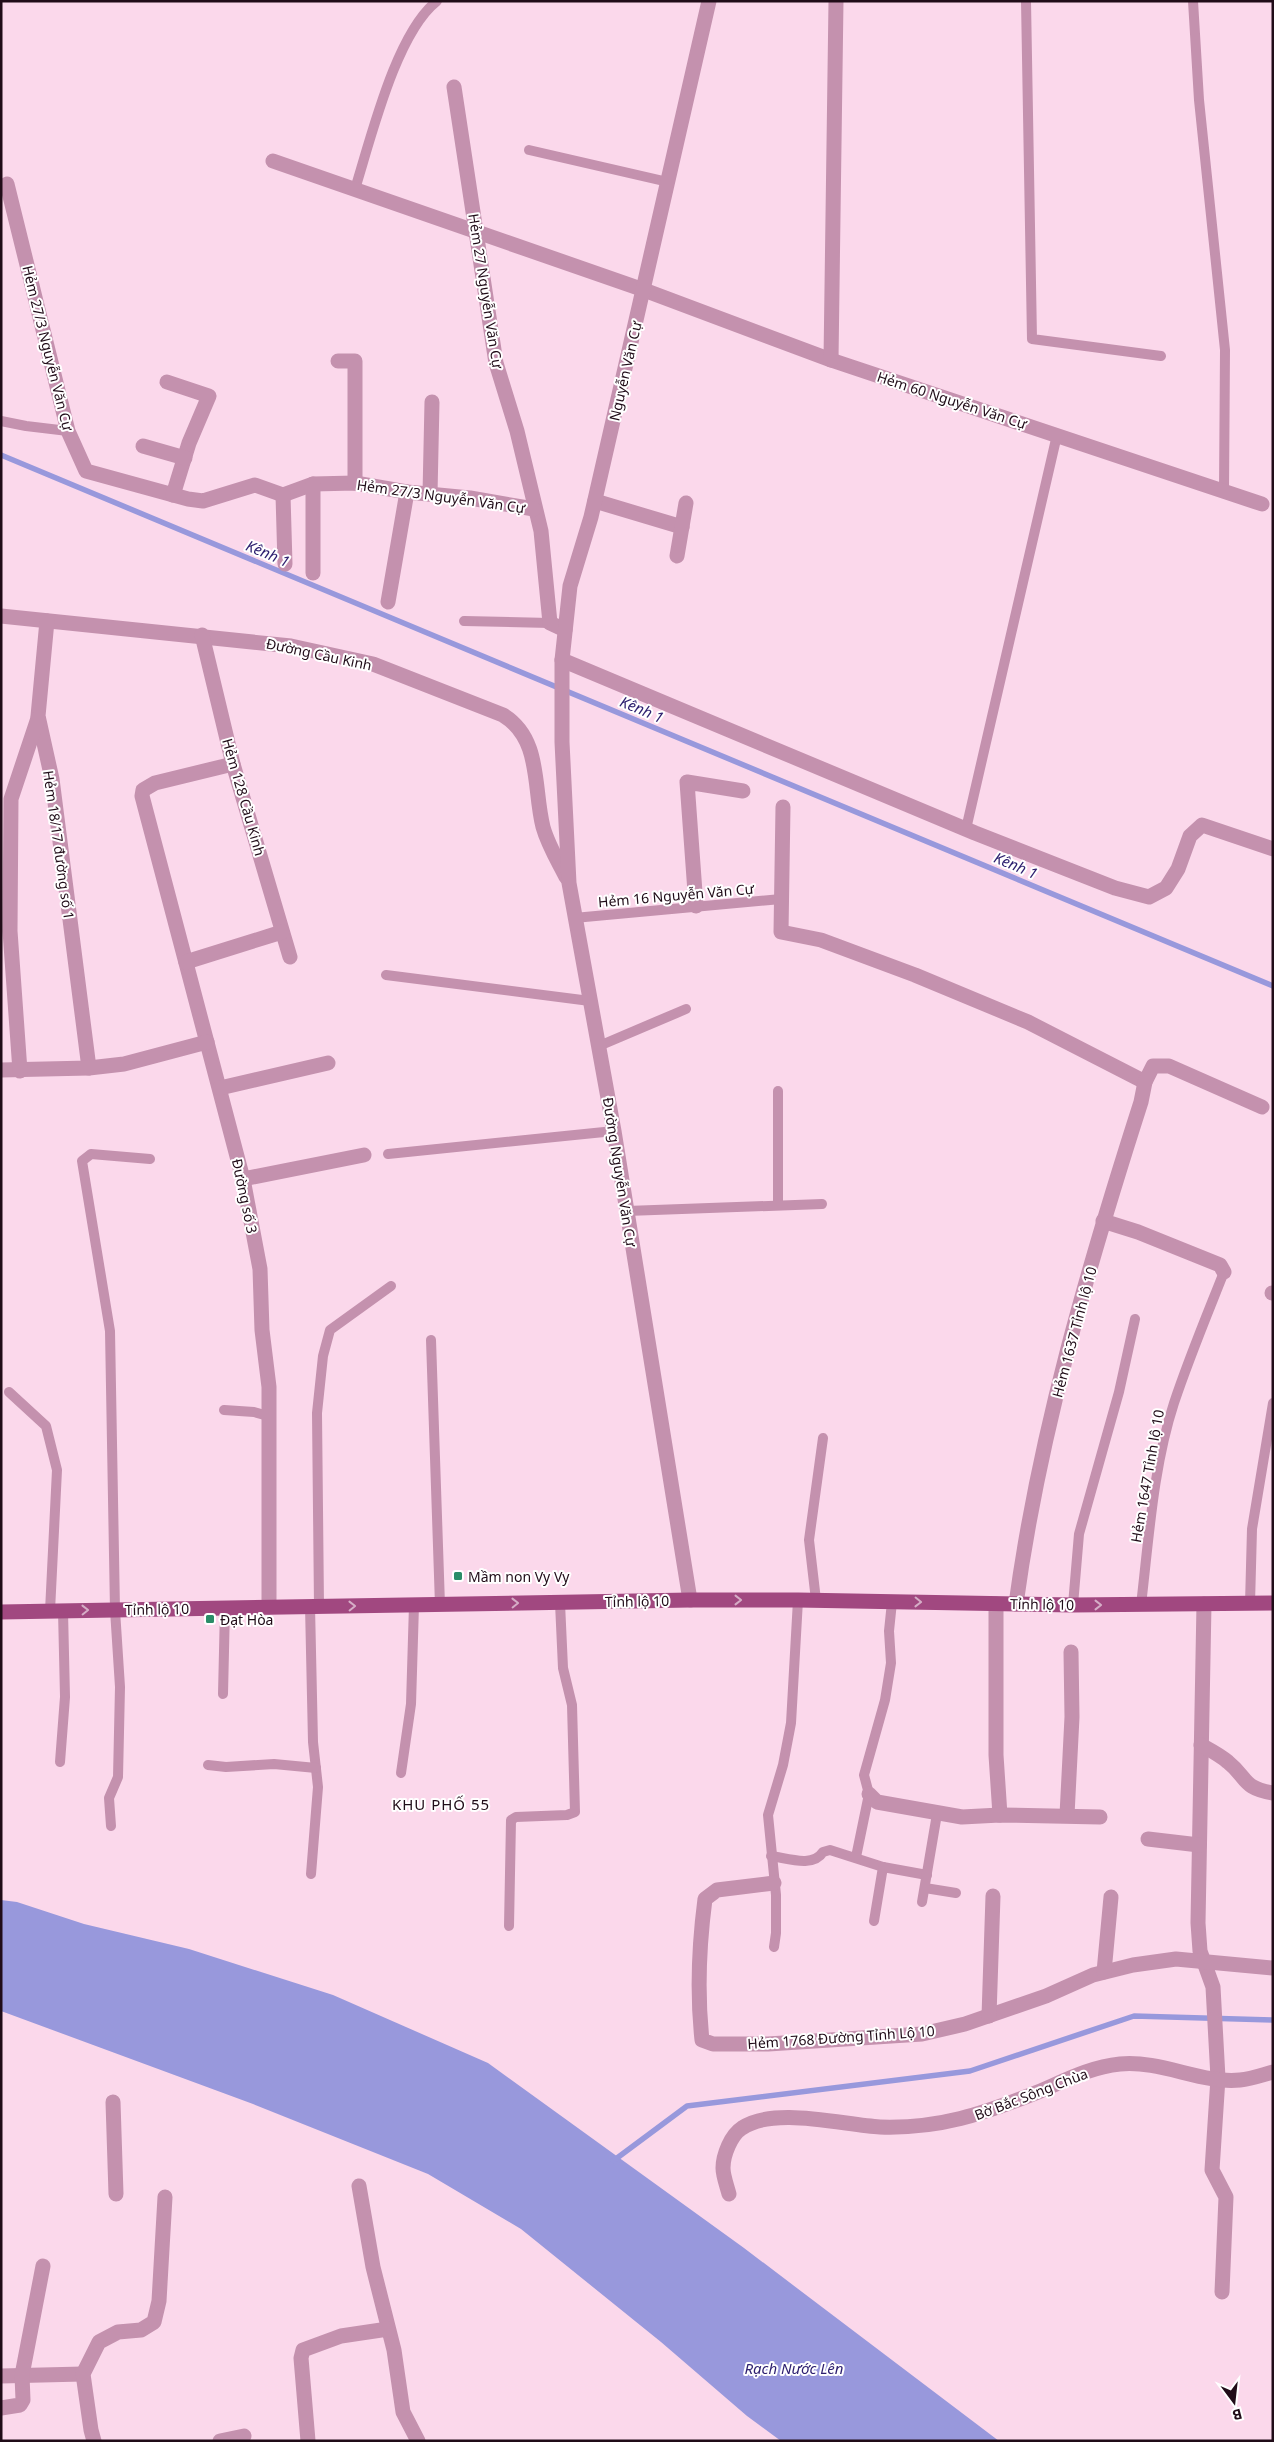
<svg xmlns="http://www.w3.org/2000/svg" width="1274" height="2442" font-family="'Noto Sans',sans-serif">
<style>
.water{fill:#9898dc}
.lines{fill:none;stroke-linecap:round;stroke-linejoin:round}
.stream{stroke:#9898dc;stroke-width:5.5}
.lane{stroke:#c491ae;stroke-width:10}
.street{stroke:#c491ae;stroke-width:15}
.primary{stroke:#a14880;stroke-width:15}
.oneway{stroke:#d5adc6}
.poi-dot{fill:#2a8d68;stroke:#fff;stroke-width:2}
.labels{text-anchor:middle;dominant-baseline:central;stroke-width:4;stroke-linejoin:round;paint-order:stroke}
.street-label{font-size:14px;fill:#200c18;stroke:#fff}
.poi-label{font-size:14px;fill:#200c18;stroke:#fff;text-anchor:start}
.water-label{font-size:15px;font-style:italic;fill:#2d1f6f;stroke:#fff}
.neighbourhood-label{font-size:15px;letter-spacing:1px;fill:#200c18;stroke:#fff}
</style>
<rect width="100%" height="100%" fill="#fbd8eb"/>
<path class="water" d="M1,1900l16,2 67,22 105,25 144,46 155,68 256,185 255,193h-218l-34,-25 -86,-74 -140,-113 -93,-55 -175,-70 -252,-93z"/>
<g class="lines">
<g class="stream">
<path d="M1,455l1272,531"/>
<path d="M613,2161l74,-55 283,-35 164,-55 139,4"/>
</g>
<g class="lane">
<path d="M1026,1l6,338 129,17"/>
<path d="M1193,1l6,99 26,250 -1,140"/>
<path d="M529,150l139,32"/>
<path d="M355,189c16,-51 41,-156 82,-188"/>
<path d="M1,421l25,5 42,5"/>
<path d="M464,621l86,2"/>
<path d="M966,829l91,-394"/>
<path d="M574,918l207,-19"/>
<path d="M386,975l204,26"/>
<path d="M599,1046l87,-37"/>
<path d="M778,1091v114"/>
<path d="M388,1154l226,-23"/>
<path d="M627,1211l195,-7"/>
<path d="M431,1340l9,265"/>
<path d="M9,1392l37,34 11,44 -7,141"/>
<path d="M224,1410l30,2 14,4"/>
<path d="M816,1600l-7,-60 14,-102"/>
<path d="M1250,1604l2,-75 21,-126"/>
<path d="M1073,1605l6,-71 40,-142 16,-73"/>
<path d="M1141,1605c8,-67 12,-138 33,-202 15,-45 33,-88 50,-131"/>
<path d="M310,1606l3,136 5,45 -7,87"/>
<path d="M319,1606l-2,-193 6,-57 7,-26 61,-44"/>
<path d="M223,1694l2,-86"/>
<path d="M60,1762l5,-65 -2,-86"/>
<path d="M208,1765l18,2 48,-3 42,4"/>
<path d="M401,1773l10,-69 3,-99"/>
<path d="M111,1826l-2,-28 9,-21 2,-90 -5,-77 -5,-279 -28,-170 9,-7 59,5"/>
<path d="M771,1856c16,2 42,12 52,-4l7,-2 53,17 -9,54"/>
<path d="M856,1857l13,-63 -5,-19 21,-75 6,-37 -2,-32 3,-29"/>
<path d="M883,1867l44,8"/>
<path d="M925,1888l31,5"/>
<path d="M922,1902l15,-88"/>
<path d="M509,1926l2,-106 5,-3 51,-2 8,-3 -3,-107 -9,-37 -3,-65"/>
<path d="M774,1947l2,-14v-38l-8,-80 15,-50 8,-42 7,-123"/>
</g>
<g class="street">
<path d="M454,87l42,276 21,68 24,100 9,92 15,7"/>
<path d="M273,161l371,129 187,70 431,144"/>
<path d="M7,184l61,247 18,40 102,28 15,2 52,-16 28,10 30,-11 42,-1 52,9 63,6 64,11"/>
<path d="M831,360l5,-359"/>
<path d="M338,361h17v122"/>
<path d="M167,382l42,14 -20,47 -16,52"/>
<path d="M143,446l42,12"/>
<path d="M430,494l2,-92"/>
<path d="M283,495l2,69"/>
<path d="M595,501l87,26"/>
<path d="M677,556l9,-53"/>
<path d="M313,573v-89"/>
<path d="M388,602l19,-110"/>
<path d="M1,616l290,30 82,18 130,51c39,24 30,73 40,112 5,18 15,34 23,50"/>
<path d="M47,621l-9,95 14,63 37,289"/>
<path d="M202,635l31,129 57,193"/>
<path d="M562,660l413,173 140,55 34,9 17,-9 12,-19 12,-33 12,-11 71,24"/>
<path d="M233,764l-78,19 -12,7 -1,6 101,383 17,90 2,61 7,57v220"/>
<path d="M783,807l-2,125 40,8 94,35 113,47 117,60"/>
<path d="M696,906l-9,-124 56,9"/>
<path d="M186,962l96,-30"/>
<path d="M1,1070l88,-2 35,-4 83,-22"/>
<path d="M20,1071l-10,-140 1,-132 27,-81"/>
<path d="M220,1088l108,-25"/>
<path d="M243,1179l121,-24"/>
<path d="M1103,1221l35,11 82,33 4,7"/>
<path d="M1272,1293h1"/>
<path d="M690,1600l-76,-469 -45,-248 -7,-141v-82l8,-74 21,-69 118,-516"/>
<path d="M996,1604v151l4,60"/>
<path d="M1016,1604c23,-170 73,-340 125,-502l4,-20 8,-16h16l93,41"/>
<path d="M1204,1604l-6,319 2,28 13,36 5,91 -6,92 14,27 -4,95"/>
<path d="M1201,1745c9,5 19,10 27,17 20,16 14,26 45,31"/>
<path d="M869,1794l8,8 85,15 38,-2 100,2"/>
<path d="M1067,1815l5,-98 -1,-65"/>
<path d="M1148,1839l51,6"/>
<path d="M774,1883l-57,7 -12,9c-6,46 -8,95 -3,141l11,4h55l154,-10 43,-10 81,-28 47,-21 40,-10 43,-6 97,9"/>
<path d="M1104,1972l7,-75"/>
<path d="M989,2016l4,-120"/>
<path d="M113,2102l3,92"/>
<path d="M359,2186l14,81 21,83 9,62 15,29"/>
<path d="M729,2194c-2,-8 -6,-18 -6,-26 0,-13 8,-33 19,-40 32,-22 101,-3 138,-1 59,2 103,-13 158,-35 26,-11 52,-25 82,-28 41,-4 82,20 120,16 11,-1 22,-5 33,-8"/>
<path d="M1,2376l82,-2"/>
<path d="M1,2408l19,-3 3,-5 -1,-25 21,-109"/>
<path d="M94,2441l-3,-11 -8,-56 16,-32 19,-10 23,-2 13,-8 5,-21 6,-104"/>
<path d="M220,2441l24,-5"/>
<path d="M308,2441l-7,-83 2,-8 38,-14 47,-7"/>
</g>
<path class="primary" d="M1,1612l689,-12h108l275,5 200,-2"/>
</g>
<defs><path id="oneway-chevron" d="M-2-3.5L2.5 0L-2 3.5" fill="none" stroke-width="1.6" stroke-linecap="round" stroke-linejoin="round" transform="scale(1.25)"/></defs>
<g class="oneway">
<use href="#oneway-chevron" transform="translate(738 1600)"/>
<use href="#oneway-chevron" transform="translate(918 1602) rotate(1)"/>
<use href="#oneway-chevron" transform="translate(515 1603) rotate(-1)"/>
<use href="#oneway-chevron" transform="translate(1098 1605)"/>
<use href="#oneway-chevron" transform="translate(352 1606) rotate(-1)"/>
<use href="#oneway-chevron" transform="translate(85 1610) rotate(-1)"/>
</g>
<g class="poi-dot">
<rect x="453" y="1571" width="10" height="10" rx="2.5"/>
<rect x="205" y="1614" width="10" height="10" rx="2.5"/>
</g>
<g class="labels">
<g class="street-label">
<text transform="translate(486 291) rotate(81)">Hẻm 27 Nguyễn Văn Cự</text>
<text transform="translate(48 348) rotate(76)">Hẻm 27/3 Nguyễn Văn Cự</text>
<text transform="translate(625 371) rotate(-77)">Nguyễn Văn Cự</text>
<text transform="translate(952 400) rotate(18)">Hẻm 60 Nguyễn Văn Cự</text>
<text transform="translate(441 496) rotate(8)">Hẻm 27/3 Nguyễn Văn Cự</text>
<text transform="translate(319 654) rotate(12)">Đường Cầu Kinh</text>
<text transform="translate(244 797) rotate(74)">Hẻm 128 Cầu Kinh</text>
<text transform="translate(59 845) rotate(82)">Hẻm 18/17 đường số 1</text>
<text transform="translate(676 895) rotate(-5)">Hẻm 16 Nguyễn Văn Cự</text>
<text transform="translate(620 1172) rotate(81)">Đường Nguyễn Văn Cự</text>
<text transform="translate(245 1196) rotate(78)">Đường số 3</text>
<text transform="translate(1074 1332) rotate(-75)">Hẻm 1637 Tỉnh lộ 10</text>
<text transform="translate(1147 1476) rotate(-80)">Hẻm 1647 Tỉnh lộ 10</text>
<text transform="translate(637 1601) rotate(-1)">Tỉnh lộ 10</text>
<text transform="translate(1042 1604) rotate(1)">Tỉnh lộ 10</text>
<text transform="translate(157 1609) rotate(-1)">Tỉnh lộ 10</text>
<text transform="translate(841 2037) rotate(-4)">Hẻm 1768 Đường Tỉnh Lộ 10</text>
<text transform="translate(1031 2094) rotate(-21)">Bờ Bắc Sông Chùa</text>
</g>
<g class="poi-label">
<text x="468" y="1576">Mầm non Vy Vy</text>
<text x="220" y="1619">Đạt Hòa</text>
</g>
<g class="water-label">
<text transform="translate(268 553) rotate(23)">Kênh 1</text>
<text transform="translate(642 709) rotate(23)">Kênh 1</text>
<text transform="translate(1016 865) rotate(23)">Kênh 1</text>
<text x="794" y="2368">Rạch Nước Lên</text>
</g>
<g class="neighbourhood-label">
<text x="441" y="1804">KHU PHỐ 55</text>
</g>
</g>
<rect width="1274" height="2442" fill="none" stroke="#200c18" stroke-width="5"/>
<g transform="translate(1234 2402) rotate(165)" stroke="#ffffff" stroke-width="4" paint-order="stroke">
<path d="M0-4L9 19L0 12L-9 19Z" fill="#200c18"/>
<text y="-8" font-size="14" font-weight="bold" text-anchor="middle" fill="#200c18">B</text>
</g>
</svg>
